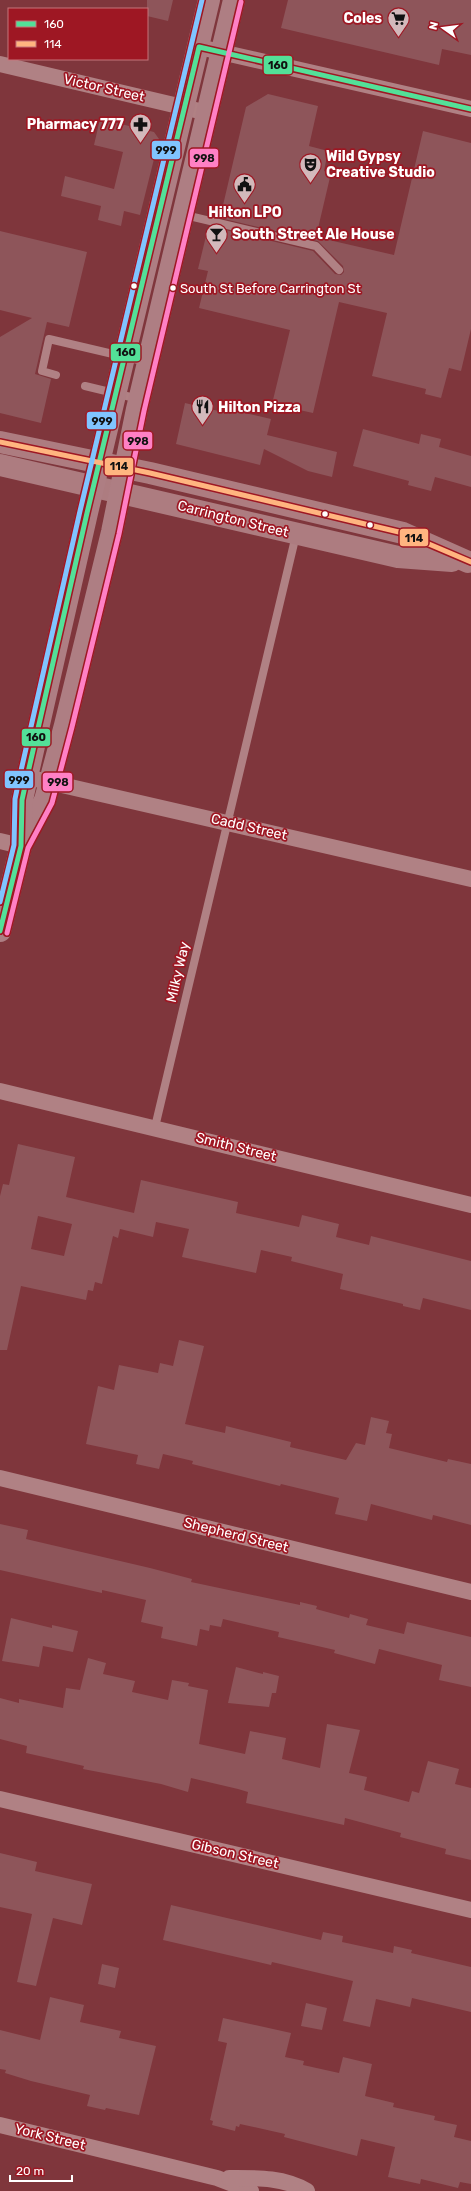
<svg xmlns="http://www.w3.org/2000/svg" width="471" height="2191" font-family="Rubik,sans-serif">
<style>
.building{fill:#8e555a;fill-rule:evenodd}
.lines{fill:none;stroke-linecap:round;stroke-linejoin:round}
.service{stroke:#b08184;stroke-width:8}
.minor{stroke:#b08184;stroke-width:16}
.secondary{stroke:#ad7c80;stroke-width:22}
.primary{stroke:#ae7e83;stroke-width:22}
.bus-1-casing{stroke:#9e1723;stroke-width:8}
.bus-2-casing{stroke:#9e1723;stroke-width:8}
.bus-3-casing{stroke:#9e1723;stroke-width:8}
.bus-4-casing{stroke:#9e1723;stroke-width:8}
.bus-1{stroke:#53e098;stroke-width:5}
.bus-2{stroke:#ffb580;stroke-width:5}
.bus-3{stroke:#ff80c5;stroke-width:5}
.bus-4{stroke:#80c4ff;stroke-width:5}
.bus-dot{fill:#fff;stroke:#9e1723;stroke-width:1.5}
.labels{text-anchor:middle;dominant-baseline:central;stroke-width:3.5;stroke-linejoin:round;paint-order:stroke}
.bus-label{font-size:13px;fill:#fff;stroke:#9e1723;text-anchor:start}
.poi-label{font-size:14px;font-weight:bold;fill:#fff;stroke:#9e1723;text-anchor:start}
.street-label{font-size:14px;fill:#fff;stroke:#9e1723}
.line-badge{stroke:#9e1723;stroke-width:1.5}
.pale-badge-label{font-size:11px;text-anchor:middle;font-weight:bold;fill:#111}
</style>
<rect width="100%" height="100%" fill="#7f363c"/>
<g class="building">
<path d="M147,0h26l-5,21 -21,-5z"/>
<path d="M288,0h183v55l-29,-6 -3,16 -158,-37z"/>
<path d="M268,94l50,12 -9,40 19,5 -4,20 7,2 -15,64 78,18 29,-124 48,12v186l-10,42 -12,-3 -8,30 -16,-4 1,-5 -54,-13 15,-63 -48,-11 -26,111 -41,-9 18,-74 -91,-22 9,-37 -10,-2 9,-37 9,2 1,-6 96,23 22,23 6,1 3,-3 -1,-6 -25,-25 -98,-23 26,-111z"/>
<path d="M100,119l54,13 5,7 -19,76 -16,-4 -3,15 -23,-6 3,-14 -40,-10 4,-20 49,13 9,-37 -29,-7z"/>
<path d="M0,231l87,21 -18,75 -22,-5 -12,52 16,5 -10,44 -41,-10v-76l32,-19 -32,-8z"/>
<path d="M185,403l46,11 1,-4 39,9 -4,16 70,17 -5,25 -24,-6 -44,-22 -4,16 -84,-21z"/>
<path d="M363,429l56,15 2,-10 20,5 -2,8 32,9v31l-36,-10 -4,14 -23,-6 1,-4 -56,-15z"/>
<path d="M18,1144l57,13 -9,40 68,16 7,-33 97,22 -2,11 63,14 3,-12 37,9 -3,13 33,8 2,-9 100,25v49l-48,-12 -3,12 -17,-4v-2l-63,-15 3,-15 -52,-13 1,-4 -31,-7 -5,23 -74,-16 7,-28 -33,-7 -3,15 -33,-8 -2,9 -5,-2 -11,48 -7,-2 -2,9 -5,-1 -2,10 -65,-14 -14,64h-7v-154l3,-12 6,1zM38,1216l34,8 -8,32 -33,-7z"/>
<path d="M179,1340l25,6 -19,78 40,9 1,-7 65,16 -1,5 56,13 10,-17 9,2 6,-28 18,4 -3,12 6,1 -3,14 58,14 1,-3 23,5v61l-38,-10 -1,5 -61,-16 -4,17 -32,-7 4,-16 -58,-14 -1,2 -88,-22 1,-3 -30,-7 -4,15 -23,-5 2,-9 -52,-11 12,-58 16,4 5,-25 39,8 2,-10 13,3z"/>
<path d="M0,1524l28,6 -2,9 124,29 42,11 -1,3 109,23v-3l17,4 -1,3 33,9 1,-4 18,5 -2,6 38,9 3,-12 64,15v50l-32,-7 3,-15 -63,-16 -4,15 -41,-11 1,-3 -57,-13 1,-5 -56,-13 -2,8 -11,-2 -1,6 -9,-2 -3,17 -36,-8 2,-11 -22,-5 5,-22 -44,-10v3l-102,-23z"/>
<path d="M11,1618l41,10v-3l26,6 -5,21 -30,-6 -4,21 -37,-6z"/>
<path d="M88,1658l18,5 -3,11 32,7 -3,11 36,8 4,-20 17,3 -1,3 20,4 -9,54 46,10 5,-23 36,7 -4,21 38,9 7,-44 33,6 -11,43 18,4 -3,13 45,12 3,-11 7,2 9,-32 31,8 -4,15 16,4v72l-26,-6 1,-5 -46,-12 1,-4 -56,-15 -1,7 -98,-22 2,-11 -10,-3 -47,-11 -3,14 -27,-8 -78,-15 1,-3 -58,-13 1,-7 -27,-7v-41l19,5v-4l44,9 3,-20 14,2z"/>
<path d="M236,1667l27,7v-2l16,4 -3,17h-4l-3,14 -41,-4z"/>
<path d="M0,1853l37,9 -2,9 57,13 -10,41 -29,-7 -17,68 -19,-4 15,-68 -32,-7z"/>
<path d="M171,1905l150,35 2,-8 20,4 -1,6 51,11 1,-7 18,4 -1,3 60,14v45l-59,-14 -2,9 -34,-8 -6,28 -27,-6 10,-40 -81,-19 -1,3 -108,-25z"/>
<path d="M102,1964l17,4 -4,20 -17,-4z"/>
<path d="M50,1997l34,8 -4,17 41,9 -2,7 37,8 -17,69 -33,-7 -1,2 -18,-4 3,-11 -59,-14 -26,-8 1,-3 -6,-1v-39l40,10z"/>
<path d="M306,2003l21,5 -5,22 -21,-4z"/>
<path d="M223,2018l68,15 -6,24 19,4 -1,4 36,8 4,-16 29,7 -7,32 29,7 -1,4 42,9 -1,4 23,5 -3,12 17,4v43l-11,-2 -2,6 -37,-9 -1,5 -32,-7 7,-30 -34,-8 -4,17 -73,-19 1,-3 -45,-10 -1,3 -3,-1 -1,5 -23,-6 1,-4 -3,-1 17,-77 -9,-2z"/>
</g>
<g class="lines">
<g class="service">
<path d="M185,215l131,31 23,24"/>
<path d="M56,375l-14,-4 7,-32 98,23"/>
<path d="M85,386l54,13"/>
<path d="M155,1127l141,-592"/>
</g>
<g class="minor">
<path d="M199,47l272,62"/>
<path d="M0,64l208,49"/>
<path d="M27,777l444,102"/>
<path d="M0,841l21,5"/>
<path d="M0,1091l471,114"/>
<path d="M0,1478l471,114"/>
<path d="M0,1799l471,111"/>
<path d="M0,2125l217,53 34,13"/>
<path d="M229,2178c27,0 54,-1 78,13"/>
</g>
<g class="secondary">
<path d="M0,442l150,31 253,60 65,29"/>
<path d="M0,465l398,92 54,4"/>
</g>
<g class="primary">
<path d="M23,841l22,-41 20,-75 47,-193 25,-123 97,-409"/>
<path d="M0,931l21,-85 1,-46 5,-23 60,-264 122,-513"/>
</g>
<defs>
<path id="bus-1" d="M0,931l21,-85 1,-46 5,-23 60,-264 112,-466 272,62"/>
<path id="bus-2" d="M0,442l150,31 253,60 68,29"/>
<path id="bus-3" d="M7,933l21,-85 24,-45 20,-76 47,-193 25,-123 97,-409"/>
<path id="bus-4" d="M0,902l14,-57 1,-46 5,-24 60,-264 122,-511"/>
</defs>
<use href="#bus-1" class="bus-1-casing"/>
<use href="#bus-2" class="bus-2-casing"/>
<use href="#bus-3" class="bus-3-casing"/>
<use href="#bus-4" class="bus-4-casing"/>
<use href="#bus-1" class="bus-1"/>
<use href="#bus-2" class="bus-2"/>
<use href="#bus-3" class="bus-3"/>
<use href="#bus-4" class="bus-4"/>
</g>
<defs>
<symbol id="supermarket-pin" viewBox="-11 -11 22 30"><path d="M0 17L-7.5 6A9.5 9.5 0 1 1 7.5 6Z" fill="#d2b9bb" stroke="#9e1723"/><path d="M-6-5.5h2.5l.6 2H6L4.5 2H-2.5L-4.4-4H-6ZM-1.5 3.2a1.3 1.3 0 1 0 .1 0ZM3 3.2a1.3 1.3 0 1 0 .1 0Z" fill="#111"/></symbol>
<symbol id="pharmacy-pin" viewBox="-11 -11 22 30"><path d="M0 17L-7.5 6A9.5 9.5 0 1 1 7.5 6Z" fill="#d2b9bb" stroke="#9e1723"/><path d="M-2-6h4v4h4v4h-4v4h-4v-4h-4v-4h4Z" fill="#111"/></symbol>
<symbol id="theatre-pin" viewBox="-11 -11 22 30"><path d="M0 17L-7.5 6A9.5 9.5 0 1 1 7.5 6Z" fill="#d2b9bb" stroke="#9e1723"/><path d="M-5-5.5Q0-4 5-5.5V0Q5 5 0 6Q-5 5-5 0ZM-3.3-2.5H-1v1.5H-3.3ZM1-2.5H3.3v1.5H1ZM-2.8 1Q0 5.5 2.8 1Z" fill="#111"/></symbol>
<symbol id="civic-pin" viewBox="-11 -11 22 30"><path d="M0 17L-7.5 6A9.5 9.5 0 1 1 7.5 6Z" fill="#d2b9bb" stroke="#9e1723"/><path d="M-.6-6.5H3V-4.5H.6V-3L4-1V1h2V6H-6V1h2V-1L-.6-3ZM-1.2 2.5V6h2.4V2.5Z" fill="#111"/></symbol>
<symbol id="bar-pin" viewBox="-11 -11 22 30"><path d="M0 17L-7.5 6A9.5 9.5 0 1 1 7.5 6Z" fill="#d2b9bb" stroke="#9e1723"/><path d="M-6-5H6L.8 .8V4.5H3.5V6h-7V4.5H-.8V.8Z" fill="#111"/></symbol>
<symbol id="restaurant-pin" viewBox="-11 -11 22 30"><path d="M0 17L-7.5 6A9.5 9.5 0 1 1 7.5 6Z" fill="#d2b9bb" stroke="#9e1723"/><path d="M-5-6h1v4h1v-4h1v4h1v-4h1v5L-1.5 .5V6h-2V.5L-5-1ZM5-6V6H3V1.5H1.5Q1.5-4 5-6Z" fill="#111"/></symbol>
</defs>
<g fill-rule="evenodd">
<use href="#supermarket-pin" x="386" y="6" width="25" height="34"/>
<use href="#pharmacy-pin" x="128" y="112" width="25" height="34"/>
<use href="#theatre-pin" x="298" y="152" width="25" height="34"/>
<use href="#civic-pin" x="232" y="172" width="25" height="34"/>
<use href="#bar-pin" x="204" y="222" width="25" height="34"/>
<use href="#restaurant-pin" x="190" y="394" width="25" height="34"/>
</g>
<g class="bus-dot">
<circle cx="134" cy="286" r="3.5"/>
<circle cx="173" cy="288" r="3.5"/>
<circle cx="325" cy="514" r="3.5"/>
<circle cx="370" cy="525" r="3.5"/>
</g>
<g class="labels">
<g class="bus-label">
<text x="180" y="288">South St Before Carrington St</text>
</g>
<g class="poi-label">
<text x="382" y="18" text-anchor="end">Coles</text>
<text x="124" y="124" text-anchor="end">Pharmacy 777</text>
<text x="326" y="156">Wild Gypsy<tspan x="326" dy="16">Creative Studio</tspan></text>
<text x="245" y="212" text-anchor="middle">Hilton LPO</text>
<text x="232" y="234">South Street Ale House</text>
<text x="218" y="407">Hilton Pizza</text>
</g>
<g class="street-label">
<text transform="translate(104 88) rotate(13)">Victor Street</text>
<text transform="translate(233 519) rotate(14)">Carrington Street</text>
<text transform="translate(249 827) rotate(13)">Cadd Street</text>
<text transform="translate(178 972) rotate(-77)">Milky Way</text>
<text transform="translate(236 1147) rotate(14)">Smith Street</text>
<text transform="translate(236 1535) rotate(14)">Shepherd Street</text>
<text transform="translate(235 1854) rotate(13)">Gibson Street</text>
<text transform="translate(50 2137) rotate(14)">York Street</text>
</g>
</g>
<g class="line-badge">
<rect x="263" y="55" width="30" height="20" rx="4" fill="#53e098"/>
<rect x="151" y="140" width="30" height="20" rx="4" fill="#80c4ff"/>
<rect x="189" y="148" width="30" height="20" rx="4" fill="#ff80c5"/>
<rect x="110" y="343" width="31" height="19" rx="4" fill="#53e098"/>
<rect x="86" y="411" width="31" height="19" rx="4" fill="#80c4ff"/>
<rect x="123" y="431" width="30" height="19" rx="4" fill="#ff80c5"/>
<rect x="104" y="457" width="30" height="19" rx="4" fill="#ffb580"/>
<rect x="399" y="528" width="30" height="19" rx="4" fill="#ffb580"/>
<rect x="21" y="728" width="30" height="19" rx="4" fill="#53e098"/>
<rect x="4" y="770" width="30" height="19" rx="4" fill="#80c4ff"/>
<rect x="42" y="772" width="31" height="20" rx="4" fill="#ff80c5"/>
</g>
<g class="pale-badge-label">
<text x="278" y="69">160</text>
<text x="166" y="154">999</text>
<text x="204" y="162">998</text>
<text x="126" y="356">160</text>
<text x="102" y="425">999</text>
<text x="138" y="445">998</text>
<text x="119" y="470">114</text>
<text x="414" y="542">114</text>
<text x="36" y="741">160</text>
<text x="19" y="784">999</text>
<text x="58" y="786">998</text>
</g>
<rect x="8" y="8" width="140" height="52" fill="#9e1723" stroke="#c5747b"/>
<rect x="16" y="21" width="20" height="6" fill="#53e098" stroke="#c5747b"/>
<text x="44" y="28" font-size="12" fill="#ffffff">160</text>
<rect x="16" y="41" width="20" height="6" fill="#ffb580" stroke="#c5747b"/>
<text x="44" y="48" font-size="12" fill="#ffffff">114</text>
<g transform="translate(443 28) rotate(284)" stroke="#9e1723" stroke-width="3" paint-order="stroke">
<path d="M0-3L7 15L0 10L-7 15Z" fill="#ffffff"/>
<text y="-6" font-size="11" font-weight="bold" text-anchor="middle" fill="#ffffff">N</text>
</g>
<path d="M10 2175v6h62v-6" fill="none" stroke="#ffffff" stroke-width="2"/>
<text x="16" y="2175" font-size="12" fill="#ffffff" stroke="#9e1723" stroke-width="3" paint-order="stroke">20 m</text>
</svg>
